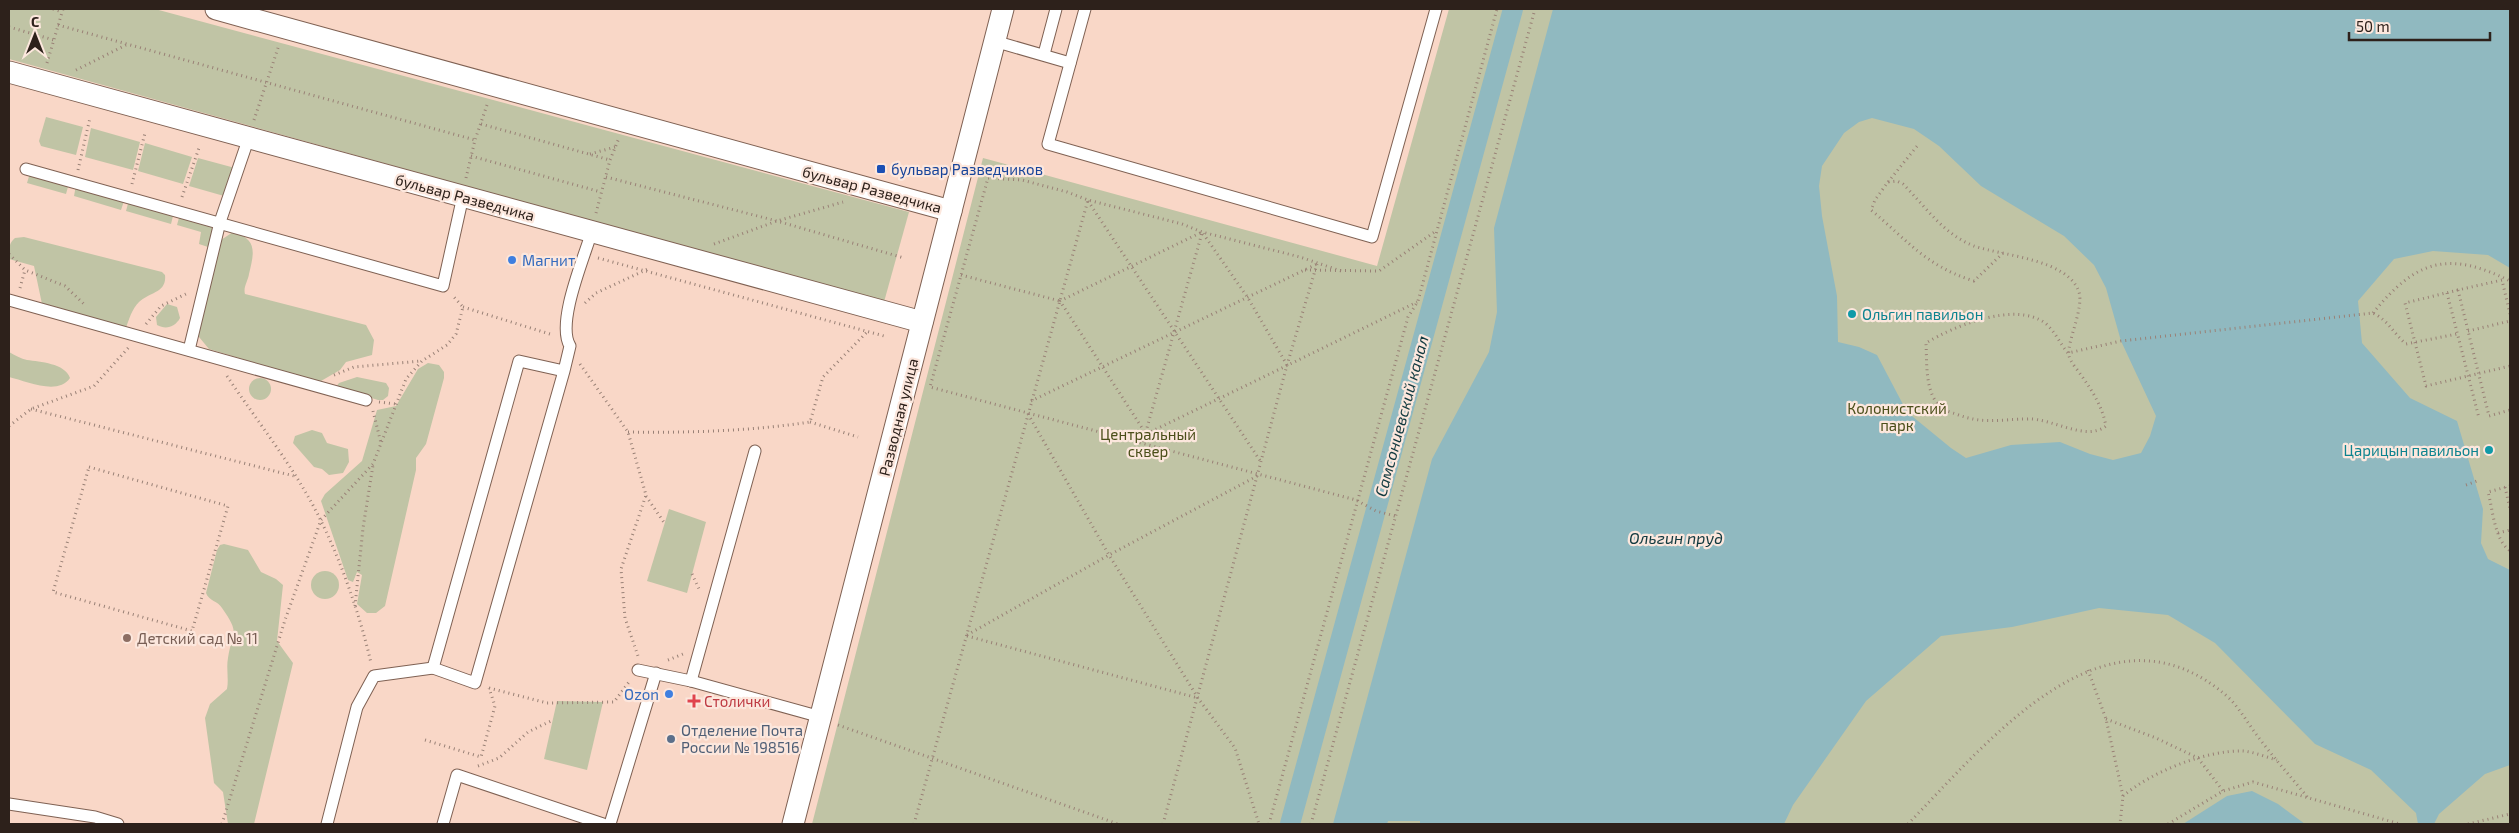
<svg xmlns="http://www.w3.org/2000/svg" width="2519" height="833" font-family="'Exo 2',sans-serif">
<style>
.green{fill:#c0c4a5}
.water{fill:#90b9c0;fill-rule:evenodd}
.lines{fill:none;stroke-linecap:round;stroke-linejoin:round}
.canal{stroke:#90b9c0;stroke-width:20}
.service-casing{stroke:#7f6153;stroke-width:13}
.minor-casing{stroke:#7f6153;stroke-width:23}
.path{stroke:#998176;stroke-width:3;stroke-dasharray:1 4;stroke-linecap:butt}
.service{stroke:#fff;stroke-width:11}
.minor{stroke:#fff;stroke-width:21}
.transit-dot{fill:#1a4fb4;stroke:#fce7dd;stroke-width:2}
.shop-dot{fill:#3f7fe0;stroke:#fce7dd;stroke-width:2}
.culture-dot{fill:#0f9aa8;stroke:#fce7dd;stroke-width:2}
.education-dot{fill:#8d6e63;stroke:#fce7dd;stroke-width:2}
.health-dot{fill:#e0444e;stroke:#fce7dd;stroke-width:2}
.service-dot{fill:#5c6f8a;stroke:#fce7dd;stroke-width:2}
.labels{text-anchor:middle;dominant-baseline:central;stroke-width:4.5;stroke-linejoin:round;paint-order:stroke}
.transit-label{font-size:15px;fill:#164399;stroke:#fce7dd;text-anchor:start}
.street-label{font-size:15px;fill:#2d211b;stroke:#fce7dd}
.shop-label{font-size:15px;fill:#366cbe;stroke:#fce7dd;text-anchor:start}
.culture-label{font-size:15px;fill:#0d838f;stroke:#fce7dd;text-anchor:start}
.park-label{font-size:15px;fill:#4a4e19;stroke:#fce7dd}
.education-label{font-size:15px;fill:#785e54;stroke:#fce7dd;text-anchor:start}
.health-label{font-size:15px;fill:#be3a42;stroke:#fce7dd;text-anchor:start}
.service-label{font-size:15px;fill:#4e5e75;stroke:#fce7dd;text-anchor:start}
.water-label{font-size:16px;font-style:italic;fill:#11393f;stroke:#fce7dd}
</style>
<rect width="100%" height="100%" fill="#f9d7c7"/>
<g class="green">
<path d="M9,9h146l754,203 -25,90 -875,-243z"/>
<path d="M1449,9h1061v815h-1698l171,-666 394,108z"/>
<path d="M46,117l37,10 -7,28 -35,-9 -2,-5z"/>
<path d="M91,128l49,14 -7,28 -48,-13z"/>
<path d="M145,143l47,14 -9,27 -45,-13z"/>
<path d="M198,158l37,10 -11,28 -35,-10z"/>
<path d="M30,173l39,10 -3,11 -39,-11z"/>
<path d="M76,185l49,13 -4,12 -47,-14z"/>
<path d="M129,200l45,12 -3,12 -45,-13z"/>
<path d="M180,214l37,10 -6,24 -12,-4 2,-12 -24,-7z"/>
<path d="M233,232c25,7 21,21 16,42 -1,7 -6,13 -4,20l121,31 8,15 -2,15 -26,7 -6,8 -19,11h-7l-105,-32 -10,-12v-8l22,-89z"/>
<path d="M24,237l138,35 3,3c2,18 -16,17 -26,27 -7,7 -10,17 -13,26l-84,-24 -8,-38 -25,-7c0,-9 -1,-15 6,-21z"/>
<path d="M167,304l10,3 3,11c-5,9 -14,12 -23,7l-1,-8z"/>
<path d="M9,352c6,3 12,7 18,8 13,2 38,3 43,18 -12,18 -44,3 -61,-1z"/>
<path d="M428,363l11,2 5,7v6l-18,66 -10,14v12l-31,136 -9,7h-9l-10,-9 5,-29 -5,-3 -4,10 -5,-2 -27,-79 4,-7 37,-33 15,-51 19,-4 22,-37z"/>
<path d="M357,377l29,6 3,5 -1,8 -5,4h-5l-42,-13 3,-4z"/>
<circle cx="260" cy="389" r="11"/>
<path d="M312,430l10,3 5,10 21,6 1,13 -6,11 -14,2 -7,-6 -8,-2 -21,-24 2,-7z"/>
<path d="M669,509l37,13 -19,71 -40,-12z"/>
<path d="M224,544l24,6 13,22 15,7 7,6 -6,56 16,22 -39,161h-26l-5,-32 -9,-9 -9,-65 5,-14 17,-15c2,-10 -1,-21 1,-31 4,-27 13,-23 -6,-50 -4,-7 -13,-7 -16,-15l11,-43 3,-5z"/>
<circle cx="325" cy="585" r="14"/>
<path d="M557,701l46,1 -16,68 -43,-11z"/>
</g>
<g class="water">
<path d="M1553,9h957v259l-22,-13 -55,-4 -39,8 -36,42 4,42 48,55 47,23 26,88 -2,34 7,16 22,11v195l-25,9 -46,40 -5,10h-16l-2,-11 -45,-43 -56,-26 -100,-101 -47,-28 -69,-7 -87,19 -71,9 -75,65 -73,104 -9,19h-364v-3h-32l-1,3h-54l99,-365 57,-107 8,-40 -3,-84zM1872,118l42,11 25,17 42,40 83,50 30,29 12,23 15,53 35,75 -6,20 -9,17 -28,7 -23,-6 -30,-12 -49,3 -45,13 -15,-10 -44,-36 -30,-57 -18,-8 -21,-5 -1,-46 -15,-80 -3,-30 3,-20 22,-33 15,-11z"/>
<path d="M2252,791l26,13 27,20h-122l44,-28z"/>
</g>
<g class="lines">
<path class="canal" d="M1290,824l223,-815"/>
<defs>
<g id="service">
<path d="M1085,9l-37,135 324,93 64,-228"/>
<path d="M994,41l76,22"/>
<path d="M1044,54l12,-45"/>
<path d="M26,169l417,117 20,-90"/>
<path d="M9,300l357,100"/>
<path d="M189,350l31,-128 29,-85"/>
<path d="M564,371l-45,-10 -86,307 42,15 89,-312 6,-25c-14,-23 14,-88 22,-115"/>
<path d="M638,670l53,11 130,36"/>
<path d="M691,681l64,-230"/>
<path d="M9,804l86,13 23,7"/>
<path d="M327,824l30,-117 17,-31 59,-8"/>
<path d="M443,824l14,-49 146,49"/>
<path d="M610,824l46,-151"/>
</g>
<g id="minor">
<path d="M216,9l735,202"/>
<path d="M9,72l913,250"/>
<path d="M793,824l210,-815"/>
</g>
</defs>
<use href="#service" class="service-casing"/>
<use href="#minor" class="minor-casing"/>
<g class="path">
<path d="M53,9l9,3"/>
<path d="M58,25l417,115"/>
<path d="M9,27l45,13"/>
<path d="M47,63l16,-54"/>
<path d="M76,70l50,-25"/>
<path d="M254,120l25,-75"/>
<path d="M481,124l129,36"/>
<path d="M590,154l25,-7"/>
<path d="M471,156l130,36"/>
<path d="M78,170l12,-52"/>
<path d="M606,177l171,44 127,37"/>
<path d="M466,178l9,-38 13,-38"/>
<path d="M1888,182l30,-37"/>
<path d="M132,184l13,-51"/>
<path d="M182,197l17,-49"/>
<path d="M1088,201l173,261"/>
<path d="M596,213l14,-53 9,-22"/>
<path d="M714,244l63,-23 66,-19"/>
<path d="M2003,253l-29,28 -3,-1c-46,-15 -64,-40 -100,-70l4,-10 13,-18 9,-1 6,3c23,23 40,50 71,62 29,10 94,13 105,46 5,17 -13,52 -10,64 2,7 8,13 12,19 12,17 21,31 25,51 -20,16 -54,-8 -78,-7 -28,0 -44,6 -72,-5 -7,-2 -15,-5 -19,-11 -12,-15 -10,-42 -11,-60 28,-17 89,-42 119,-20 10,8 15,21 23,30l53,-12 252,-28c16,8 20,20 33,31l51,-10"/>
<path d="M9,254l16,16 40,16 20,19"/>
<path d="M598,258l286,78"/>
<path d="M1305,270l74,1 57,-40"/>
<path d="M1341,271l-41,-14 -98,-25 -20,-8 -94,-24 -21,-8 -45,-12 -34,-2 -58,209 426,113 20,11 19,5"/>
<path d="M961,275l99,26"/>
<path d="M20,288l5,-18"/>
<path d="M2458,290l-53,13 21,83 84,-20"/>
<path d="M2447,293l32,125"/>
<path d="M585,303l11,-10 54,-25"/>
<path d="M463,307l90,28"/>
<path d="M2373,313c43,-53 75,-63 137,-32"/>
<path d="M2510,314l-8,-34 -44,10 31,126 21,-6"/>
<path d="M146,324l15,-18 27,-13"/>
<path d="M2468,331l42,-10"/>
<path d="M580,364l48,68 18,63 -25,74 4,49 13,38"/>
<path d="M1287,365l-39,-67 -46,-66 -142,69 86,133c91,-44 181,-88 271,-132"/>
<path d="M334,375l20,-8 67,-6"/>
<path d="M227,376c26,39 56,77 79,117 28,47 53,117 65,170"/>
<path d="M1031,401l286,-137"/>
<path d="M379,402l17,2"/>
<path d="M31,409l263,67"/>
<path d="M373,411l8,32"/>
<path d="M1028,414l81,141 89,143 37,50 24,76"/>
<path d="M810,422l48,15"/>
<path d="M9,426l22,-17 63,-23 35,-39"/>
<path d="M628,432c61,1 122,-1 182,-10l13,-45 45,-46"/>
<path d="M1143,442l59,-209"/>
<path d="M89,467l139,39 -36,125 -139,-39z"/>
<path d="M2466,485l11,-4"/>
<path d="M2510,486l-22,6c5,18 6,47 22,59"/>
<path d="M2505,487l5,22"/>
<path d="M646,496l19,28"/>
<path d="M2498,533l12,-3"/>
<path d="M692,574l8,17"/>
<path d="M355,606l8,-78 10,-63"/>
<path d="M967,635l142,-80 150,-80"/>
<path d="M967,636l231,62"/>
<path d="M668,660l15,-6"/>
<path d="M2088,670l18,49 17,77 -3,28"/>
<path d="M489,688l58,15 67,-1 15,-20"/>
<path d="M2106,719l50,19 42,20 25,33"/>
<path d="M838,725l280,99"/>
<path d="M425,740l56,17 14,-51 -6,-18"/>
<path d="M478,766l21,-8 29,-26 25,-12"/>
<path d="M2123,796c28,-24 83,-46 120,-45 11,1 23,6 34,9"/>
<path d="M222,824l63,-204 36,-100 52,-56 33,-85 16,-18 25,-16 9,-11 7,-27 -11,-12"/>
<path d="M914,824l174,-624"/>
<path d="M1163,824l124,-459 30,-101"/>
<path d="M1269,824l139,-507 10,-16 79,-292"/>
<path d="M1311,824l224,-815"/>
<path d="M1908,824c80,-82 200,-234 321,-126 11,11 18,24 27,36 16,22 35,43 53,65"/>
<path d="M2168,824l55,-33 30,-9 147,42"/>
<path d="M2468,824l42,-10"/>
</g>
<use href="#service" class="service"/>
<use href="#minor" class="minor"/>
</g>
<rect class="transit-dot" x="876" y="164" width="10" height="10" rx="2.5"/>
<g class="shop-dot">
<circle cx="512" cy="260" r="5"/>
<circle cx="669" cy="694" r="5"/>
</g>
<g class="culture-dot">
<circle cx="1852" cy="314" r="5"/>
<circle cx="2489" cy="450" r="5"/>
</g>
<circle class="education-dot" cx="127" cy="638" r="5"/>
<path class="health-dot" d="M691.5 693.5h5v5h5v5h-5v5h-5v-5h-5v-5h5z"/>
<circle class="service-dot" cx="671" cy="739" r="5"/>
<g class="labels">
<g class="transit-label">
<text x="891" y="169">бульвар Разведчиков</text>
</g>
<g class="street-label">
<text transform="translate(872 189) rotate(15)">бульвар Разведчика</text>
<text transform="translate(465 197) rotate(15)">бульвар Разведчика</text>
<text transform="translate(898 417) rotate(-76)">Разводная улица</text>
</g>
<g class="shop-label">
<text x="522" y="260">Магнит</text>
<text x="659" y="694" text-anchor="end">Ozon</text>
</g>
<g class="culture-label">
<text x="1862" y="314">Ольгин павильон</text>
<text x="2479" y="450" text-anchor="end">Царицын павильон</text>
</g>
<g class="park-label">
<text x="1897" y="408">Колонистский<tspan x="1897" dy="17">парк</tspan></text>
<text x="1148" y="434">Центральный<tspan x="1148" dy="17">сквер</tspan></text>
</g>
<g class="education-label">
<text x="137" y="638">Детский сад № 11</text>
</g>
<g class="health-label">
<text x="704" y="701">Столички</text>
</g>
<g class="service-label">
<text x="681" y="730">Отделение Почта<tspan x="681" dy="17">России № 198516</tspan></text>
</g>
<g class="water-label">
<text transform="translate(1401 416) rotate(-75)">Самсониевский канал</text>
<text x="1676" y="537">Ольгин пруд</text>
</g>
</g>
<rect width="2519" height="833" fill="none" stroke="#2d211b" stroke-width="20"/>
<g transform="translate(35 35)" stroke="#fce7dd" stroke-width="4" paint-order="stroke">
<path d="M0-4L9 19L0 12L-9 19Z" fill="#2d211b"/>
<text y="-8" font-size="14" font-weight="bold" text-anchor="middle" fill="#2d211b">С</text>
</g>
<path d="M2349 32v8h141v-8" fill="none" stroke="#2d211b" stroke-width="2.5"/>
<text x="2356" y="32" font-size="15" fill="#2d211b" stroke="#fce7dd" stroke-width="4" paint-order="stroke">50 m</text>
</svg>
